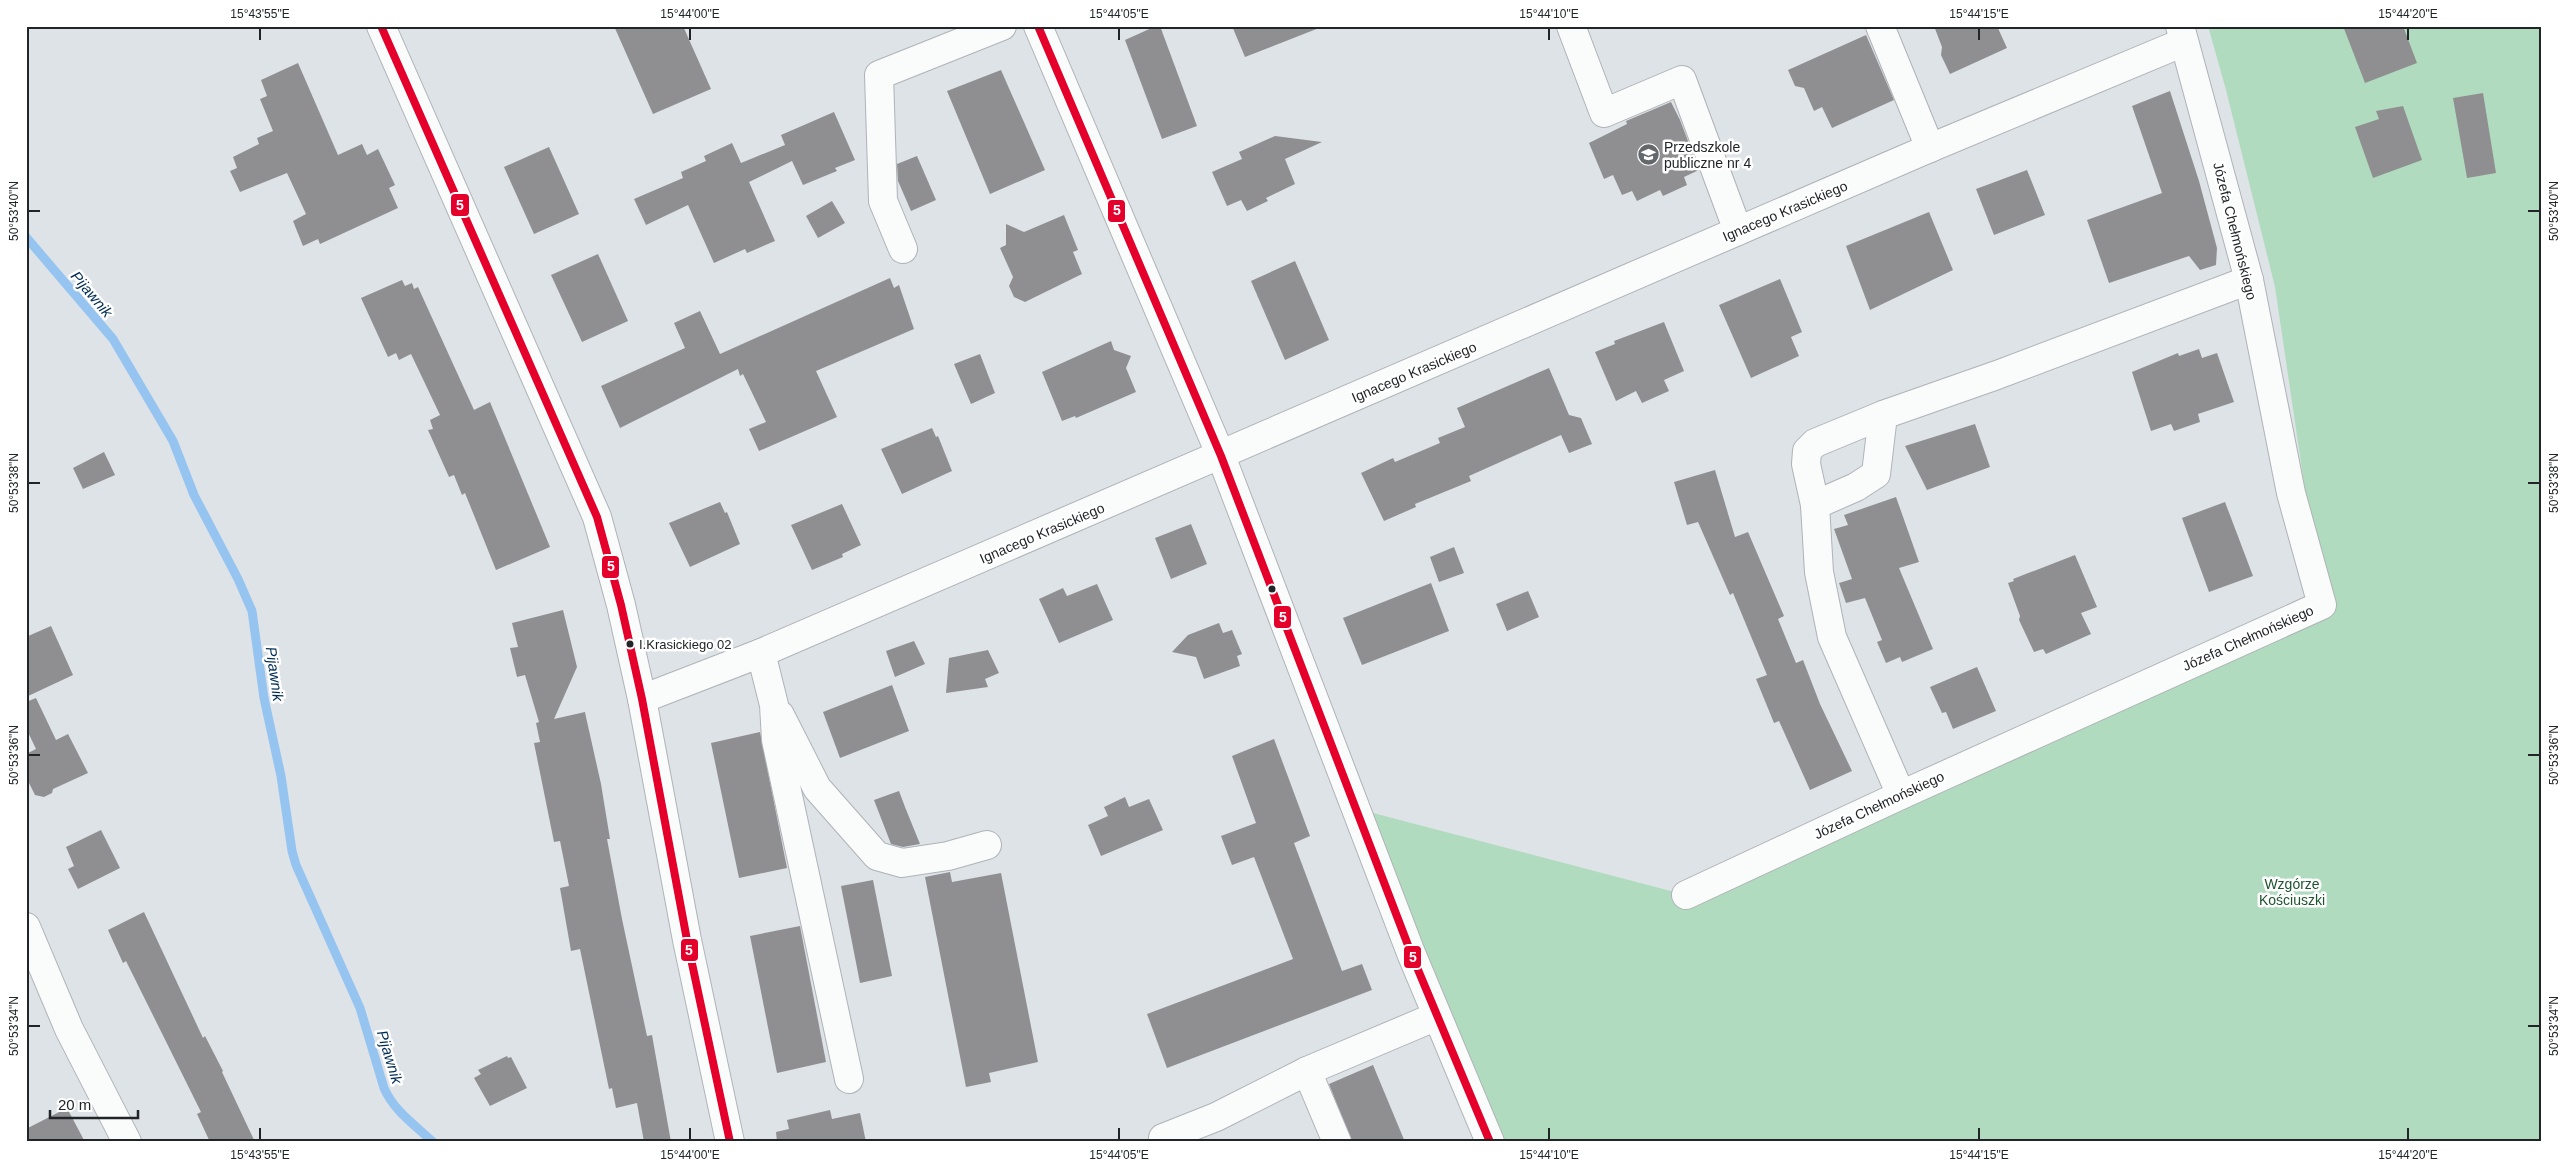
<svg xmlns="http://www.w3.org/2000/svg" width="2568" height="1168" font-family="Arial,sans-serif">
<style>
.green{fill:#b1dbbf}
.lines{fill:none;stroke-linecap:round;stroke-linejoin:round}
.stream{stroke:#96c4f1;stroke-width:9}
.building{fill:#8f8f92}
.minor-casing{stroke:#afb3b7;stroke-width:30}
.minor{stroke:#fafbfb;stroke-width:28}
.bus-1-casing{stroke:#fff;stroke-width:11}
.bus-1{stroke:#e4002b;stroke-width:8}
.ticks{fill:none;stroke:#222528;stroke-width:2}
.bus-dot{fill:#222528;stroke:#fff;stroke-width:2}
.labels{text-anchor:middle;dominant-baseline:central;stroke-width:5;stroke-linejoin:round;paint-order:stroke}
.bus-label{font-size:13px;fill:#222528;stroke:#fff;text-anchor:start}
.poi-label{font-size:14px;fill:#222528;stroke:#fff;text-anchor:start}
.street-label{font-size:14px;fill:#222528;stroke:#fff}
.park-label{font-size:14px;fill:#1d542e;stroke:#fff}
.water-label{font-size:15px;font-style:italic;fill:#002c53;stroke:#fff}
.line-badge{stroke:#fff;stroke-width:2}
.badge-label{font-size:14px;text-anchor:middle;font-weight:bold;fill:#fff}
.neatline{fill:none;stroke:#222528;stroke-width:2}
.ticks-label{font-size:12px;text-anchor:middle;fill:#222528}
</style>
<rect width="100%" height="100%" fill="#dee3e7"/>
<path class="green" d="M2208,26h334v1116h-1052l-136,-334 332,87 636,-290 2,-31 -19,-84 -30,-203 -49,-197z"/>
<g class="lines">
<path class="stream" d="M26,237l87,102 60,102 21,54 44,84 14,32 12,87 17,78 11,75 4,14 64,143 24,80c11,24 30,36 49,54"/>
</g>
<g class="building">
<path d="M614,26h69l28,63 -58,25z"/>
<path d="M1156,26h4l37,100 -35,13 -37,-99z"/>
<path d="M1232,26h87v2l-74,29z"/>
<path d="M1934,26h63l10,22 -57,26 -9,-19 1,-8z"/>
<path d="M2343,26h60l14,37 -52,20z"/>
<path d="M1866,35l28,65 -62,28 -10,-21 -8,4 -10,-23 -9,-2 -7,-16z"/>
<path d="M298,63l40,92 24,-11 5,11 11,-6 17,36 -6,3 9,20 -78,36 -2,-5 -15,7 -10,-25 13,-7 -19,-41 -47,19 -10,-21 7,-3 -4,-11 26,-13 -2,-6 16,-7 -13,-32 7,-3 -6,-16z"/>
<path d="M1001,70l44,100 -55,24 -43,-103z"/>
<path d="M2170,91l29,90 18,67 -1,17 -16,5 -11,-14 -80,27 -22,-63 75,-27 -30,-87z"/>
<path d="M2483,93l13,80 -29,5 -14,-80z"/>
<path d="M1671,102l9,18 19,50 -15,7 3,8 -24,11 -3,-6 -23,11 -5,-10 -10,4 -9,-20 -9,4 -15,-36 38,-19 -1,-3z"/>
<path d="M2403,106l19,54 -49,18 -18,-51 24,-8 -3,-8z"/>
<path d="M834,112l21,48 -20,8 2,3 -34,14 -11,-24 -43,21 26,59 -28,12 -2,-4 -31,14 -26,-58 -42,20 -12,-26 49,-21 -2,-6 25,-11 -2,-5 28,-13 9,20 44,-18 -4,-10z"/>
<path d="M1275,136l47,6 -37,17 10,25 -29,14 2,3 -21,10 -6,-11 -14,6 -15,-34 30,-13 -3,-7z"/>
<path d="M549,147l30,67 -45,20 -30,-67z"/>
<path d="M917,156l19,44 -25,11 -13,-30 -1,-17z"/>
<path d="M2027,170l18,45 -51,20 -18,-46z"/>
<path d="M832,201l13,22 -27,15 -12,-22z"/>
<path d="M1929,212l24,58 -83,40 -24,-64z"/>
<path d="M1064,215l14,35 -5,2 9,22 -57,28 -11,-5 -5,-11 4,-9 -13,-29 6,-3v-21l18,8z"/>
<path d="M598,254l30,67 -46,21 -31,-67z"/>
<path d="M1295,261l34,79 -44,20 -34,-79z"/>
<path d="M890,278l4,10 5,-3 15,44 -98,42 21,46 -78,34 -10,-22 17,-7 -23,-48 -3,2 -2,-7 -118,59 -19,-42 84,-38 -11,-25 26,-12 20,43z"/>
<path d="M1780,279l22,53 -11,5 8,19 -48,22 -32,-73z"/>
<path d="M402,280l3,6 7,-3 2,6 4,-2 56,123 16,-8 60,145 -54,23 -31,-77 -3,2 -8,-20 -5,2 -21,-47 5,-1 -3,-9 10,-5 -29,-61 -12,6 -3,-7 -8,4 -27,-59z"/>
<path d="M1664,322l20,49 -20,9 5,11 -27,12 -6,-12 -20,10 -21,-49 20,-8 -1,-3z"/>
<path d="M1111,341l3,9 17,6 -5,12 10,24 -60,26 -1,-2 -13,5 -20,-49z"/>
<path d="M2199,349l3,9 15,-5 17,49 -36,12 2,8 -26,9 -3,-7 -20,7 -19,-59 46,-19 1,3z"/>
<path d="M980,354l15,39 -24,11 -17,-40z"/>
<path d="M1549,368l20,47 12,3 11,26 -23,9 -8,-18 -92,41 2,5 -56,23 1,3 -32,14 -23,-48 32,-15 2,4 45,-19 -2,-5 27,-11 -8,-19z"/>
<path d="M1975,424l15,43 -63,23 -22,-44z"/>
<path d="M932,428l4,9 2,-1 14,35 -50,23 -21,-45z"/>
<path d="M104,452l11,23 -32,14 -10,-21z"/>
<path d="M1715,470l20,67 13,-5 36,84 -6,3 18,44 7,-3 17,44 32,67 -42,19 -31,-69 -5,2 -18,-44 11,-4 -34,-82 -3,2 -32,-73 -11,3 -13,-43z"/>
<path d="M1896,497l23,65 -20,6 34,81 -31,13 -2,-5 -14,6 -9,-21 5,-2 -17,-42 -19,5 -7,-20 13,-4 -18,-50 14,-4 -4,-10z"/>
<path d="M720,502l5,11 2,-1 13,32 -50,23 -21,-44z"/>
<path d="M2225,502l28,74 -44,16 -27,-74z"/>
<path d="M842,504l19,41 -19,9 1,3 -31,13 -21,-45z"/>
<path d="M1191,524l16,40 -36,15 -16,-41z"/>
<path d="M1454,547l10,26 -25,9 -9,-25z"/>
<path d="M2075,555l22,52 -16,6 10,21 -45,20 -3,-5 -9,3 -15,-32 1,-4 -12,-33 6,-2 -1,-2z"/>
<path d="M1431,583l18,48 -87,34 -19,-47z"/>
<path d="M1097,584l16,36 -54,23 -20,-44 24,-11 4,8z"/>
<path d="M1528,591l11,26 -32,14 -11,-27z"/>
<path d="M563,610l14,57 -23,52 31,-7 1,5 15,67 9,55h-3l15,80 25,117 5,-1 19,107h-27l-7,-39 -21,5 -4,-20 -3,1 -29,-140 -9,2 -11,-63 9,-2 -9,-45 -6,1 -20,-99 6,-1 -4,-19 3,-1 -14,-47 -8,2 -7,-29 8,-1 -6,-24z"/>
<path d="M1219,623l4,10 9,-3 10,24 -5,2 3,10 -36,13 -8,-22 -24,-5 16,-17z"/>
<path d="M51,626l22,49 -47,22v-60z"/>
<path d="M914,641l11,23 -30,13 -9,-26z"/>
<path d="M988,650l11,23 -14,6 3,8 -42,6 3,-35z"/>
<path d="M1977,667l19,44 -43,18 -7,-17 -4,1 -12,-26z"/>
<path d="M892,685l17,46 -69,27 -17,-46z"/>
<path d="M36,698l20,42 12,-6 20,39 -35,16 -1,4 -8,4 -9,-2 -9,-18v-23l10,-5 -10,-21v-26z"/>
<path d="M760,732l27,136 -48,10 -28,-135z"/>
<path d="M1274,739l36,97 -16,7 48,128 20,-7 10,26 -205,78 -20,-54 146,-55 -39,-102 -22,8 -11,-29 35,-13 -24,-67z"/>
<path d="M899,791l6,16 15,37 -17,3 -12,-3 -17,-44z"/>
<path d="M1125,797l4,10 20,-8 14,31 -62,26 -13,-31 20,-9 -4,-9z"/>
<path d="M101,830l19,38 -42,21 -10,-20 6,-3 -8,-19z"/>
<path d="M950,872l2,10 49,-9 37,189 -49,11 2,9 -25,5 -41,-210z"/>
<path d="M873,880l19,96 -32,7 -19,-97z"/>
<path d="M144,912l59,126 2,-2 18,35 -1,1 33,70h-45l-13,-28 4,-2 -75,-151 -3,2 -15,-33z"/>
<path d="M800,926l26,136 -49,11 -27,-137z"/>
<path d="M507,1056l1,2 3,-1 16,31 -37,18 -16,-28 7,-4 -3,-4z"/>
<path d="M1373,1065l32,77h-53l-23,-58z"/>
<path d="M67,1108l18,34h-59v-13z"/>
<path d="M830,1110l2,9 28,-6 6,29h-89l-1,-10 13,-3 -2,-9z"/>
</g>
<g class="lines">
<defs>
<g id="minor">
<path d="M381,26l216,491 24,88 21,94 45,241 43,202"/>
<path d="M1038,26l183,430 190,497 79,189"/>
<path d="M1571,26l33,87 78,-33 56,151"/>
<path d="M1880,26l50,122"/>
<path d="M903,249l-20,-48 -4,-126 123,-49"/>
<path d="M1815,505l41,-18 20,-13 7,-59"/>
<path d="M761,653l13,52 2,35 73,339"/>
<path d="M642,699l119,-46 1169,-505 254,-106"/>
<path d="M780,715l37,73 60,68 25,7 46,-7 39,-11"/>
<path d="M1901,795l-69,-158 -13,-65 -4,-67 -9,-41 1,-13 8,-8 68,-28 114,-40 252,-95"/>
<path d="M1686,895l215,-100 421,-190 -31,-112 -42,-213 -69,-254"/>
<path d="M26,927l43,102 58,113"/>
<path d="M1163,1138l53,-21 91,-46"/>
<path d="M1337,1142l-30,-71 130,-55"/>
</g>
</defs>
<use href="#minor" class="minor-casing"/>
<use href="#minor" class="minor"/>
<defs>
<g id="bus-1">
<path d="M381,26l216,491 24,88 21,94 45,241 43,202"/>
<path d="M1038,26l183,430 190,497 79,189"/>
</g>
</defs>
<use href="#bus-1" class="bus-1-casing"/>
<use href="#bus-1" class="bus-1"/>
</g>
<path class="ticks" d="M260,28v12M690,28v12M1119,28v12M1549,28v12M1979,28v12M2408,28v12M28,211h12M2528,211h12M28,483h12M2528,483h12M28,755h12M2528,755h12M28,1026h12M2528,1026h12M260,1128v12M690,1128v12M1119,1128v12M1549,1128v12M1979,1128v12M2408,1128v12"/>
<defs>
<symbol id="school-disc" viewBox="-11 -11 22 22"><circle r="9.5" fill="#64686b" stroke="#fff"/><path d="M0-5L7-2L0 1L-7-2ZM-4 1L0 2.5L4 1V4Q0 6-4 4Z" fill="#fff"/></symbol>
</defs>
<g fill-rule="evenodd">
<use href="#school-disc" x="1636" y="142" width="25" height="25"/>
</g>
<g class="bus-dot">
<circle cx="1272" cy="589" r="4.5"/>
<circle cx="630" cy="644" r="4.5"/>
</g>
<g class="labels">
<g class="bus-label">
<text x="639" y="644">I.Krasickiego 02</text>
</g>
<g class="poi-label">
<text x="1664" y="147">Przedszkole<tspan x="1664" dy="16">publiczne nr 4</tspan></text>
</g>
<g class="street-label">
<text transform="translate(1785 211) rotate(-23)">Ignacego Krasickiego</text>
<text transform="translate(2235 231) rotate(76)">Józefa Chełmońskiego</text>
<text transform="translate(1414 372) rotate(-23)">Ignacego Krasickiego</text>
<text transform="translate(1042 533) rotate(-23)">Ignacego Krasickiego</text>
<text transform="translate(2248 638) rotate(-24)">Józefa Chełmońskiego</text>
<text transform="translate(1879 805) rotate(-25)">Józefa Chełmońskiego</text>
</g>
<g class="park-label">
<text x="2292" y="884">Wzgórze<tspan x="2292" dy="16">Kościuszki</tspan></text>
</g>
<g class="water-label">
<text transform="translate(92 294) rotate(50)">Pijawnik</text>
<text transform="translate(275 674) rotate(82)">Pijawnik</text>
<text transform="translate(390 1057) rotate(73)">Pijawnik</text>
</g>
</g>
<g class="line-badge">
<rect x="450" y="193" width="20" height="24" rx="5" fill="#e4002b"/>
<rect x="1107" y="199" width="19" height="24" rx="5" fill="#e4002b"/>
<rect x="601" y="555" width="19" height="24" rx="5" fill="#e4002b"/>
<rect x="1273" y="605" width="19" height="24" rx="5" fill="#e4002b"/>
<rect x="680" y="938" width="19" height="24" rx="5" fill="#e4002b"/>
<rect x="1403" y="945" width="19" height="24" rx="5" fill="#e4002b"/>
</g>
<g class="badge-label">
<text x="460" y="210">5</text>
<text x="1117" y="215">5</text>
<text x="611" y="571">5</text>
<text x="1283" y="622">5</text>
<text x="689" y="955">5</text>
<text x="1413" y="962">5</text>
</g>
<rect width="2568" height="1168" fill="none" stroke="#ffffff" stroke-width="55"/>
<path d="M50 1110v8h88v-8" fill="none" stroke="#222528" stroke-width="2.5"/>
<text x="58" y="1110" font-size="15" fill="#222528" stroke="#ffffff" stroke-width="4" paint-order="stroke">20 m</text>
<rect x="28" y="28" width="2512" height="1112" class="neatline"/>
<g class="ticks-label">
<text x="260" y="18">15°43'55"E</text>
<text x="690" y="18">15°44'00"E</text>
<text x="1119" y="18">15°44'05"E</text>
<text x="1549" y="18">15°44'10"E</text>
<text x="1979" y="18">15°44'15"E</text>
<text x="2408" y="18">15°44'20"E</text>
<text transform="translate(14 211) rotate(-90)" y="4">50°53'40"N</text>
<text transform="translate(2554 211) rotate(-90)" y="4">50°53'40"N</text>
<text transform="translate(14 483) rotate(-90)" y="4">50°53'38"N</text>
<text transform="translate(2554 483) rotate(-90)" y="4">50°53'38"N</text>
<text transform="translate(14 755) rotate(-90)" y="4">50°53'36"N</text>
<text transform="translate(2554 755) rotate(-90)" y="4">50°53'36"N</text>
<text transform="translate(14 1026) rotate(-90)" y="4">50°53'34"N</text>
<text transform="translate(2554 1026) rotate(-90)" y="4">50°53'34"N</text>
<text x="260" y="1159">15°43'55"E</text>
<text x="690" y="1159">15°44'00"E</text>
<text x="1119" y="1159">15°44'05"E</text>
<text x="1549" y="1159">15°44'10"E</text>
<text x="1979" y="1159">15°44'15"E</text>
<text x="2408" y="1159">15°44'20"E</text>
</g>
</svg>
